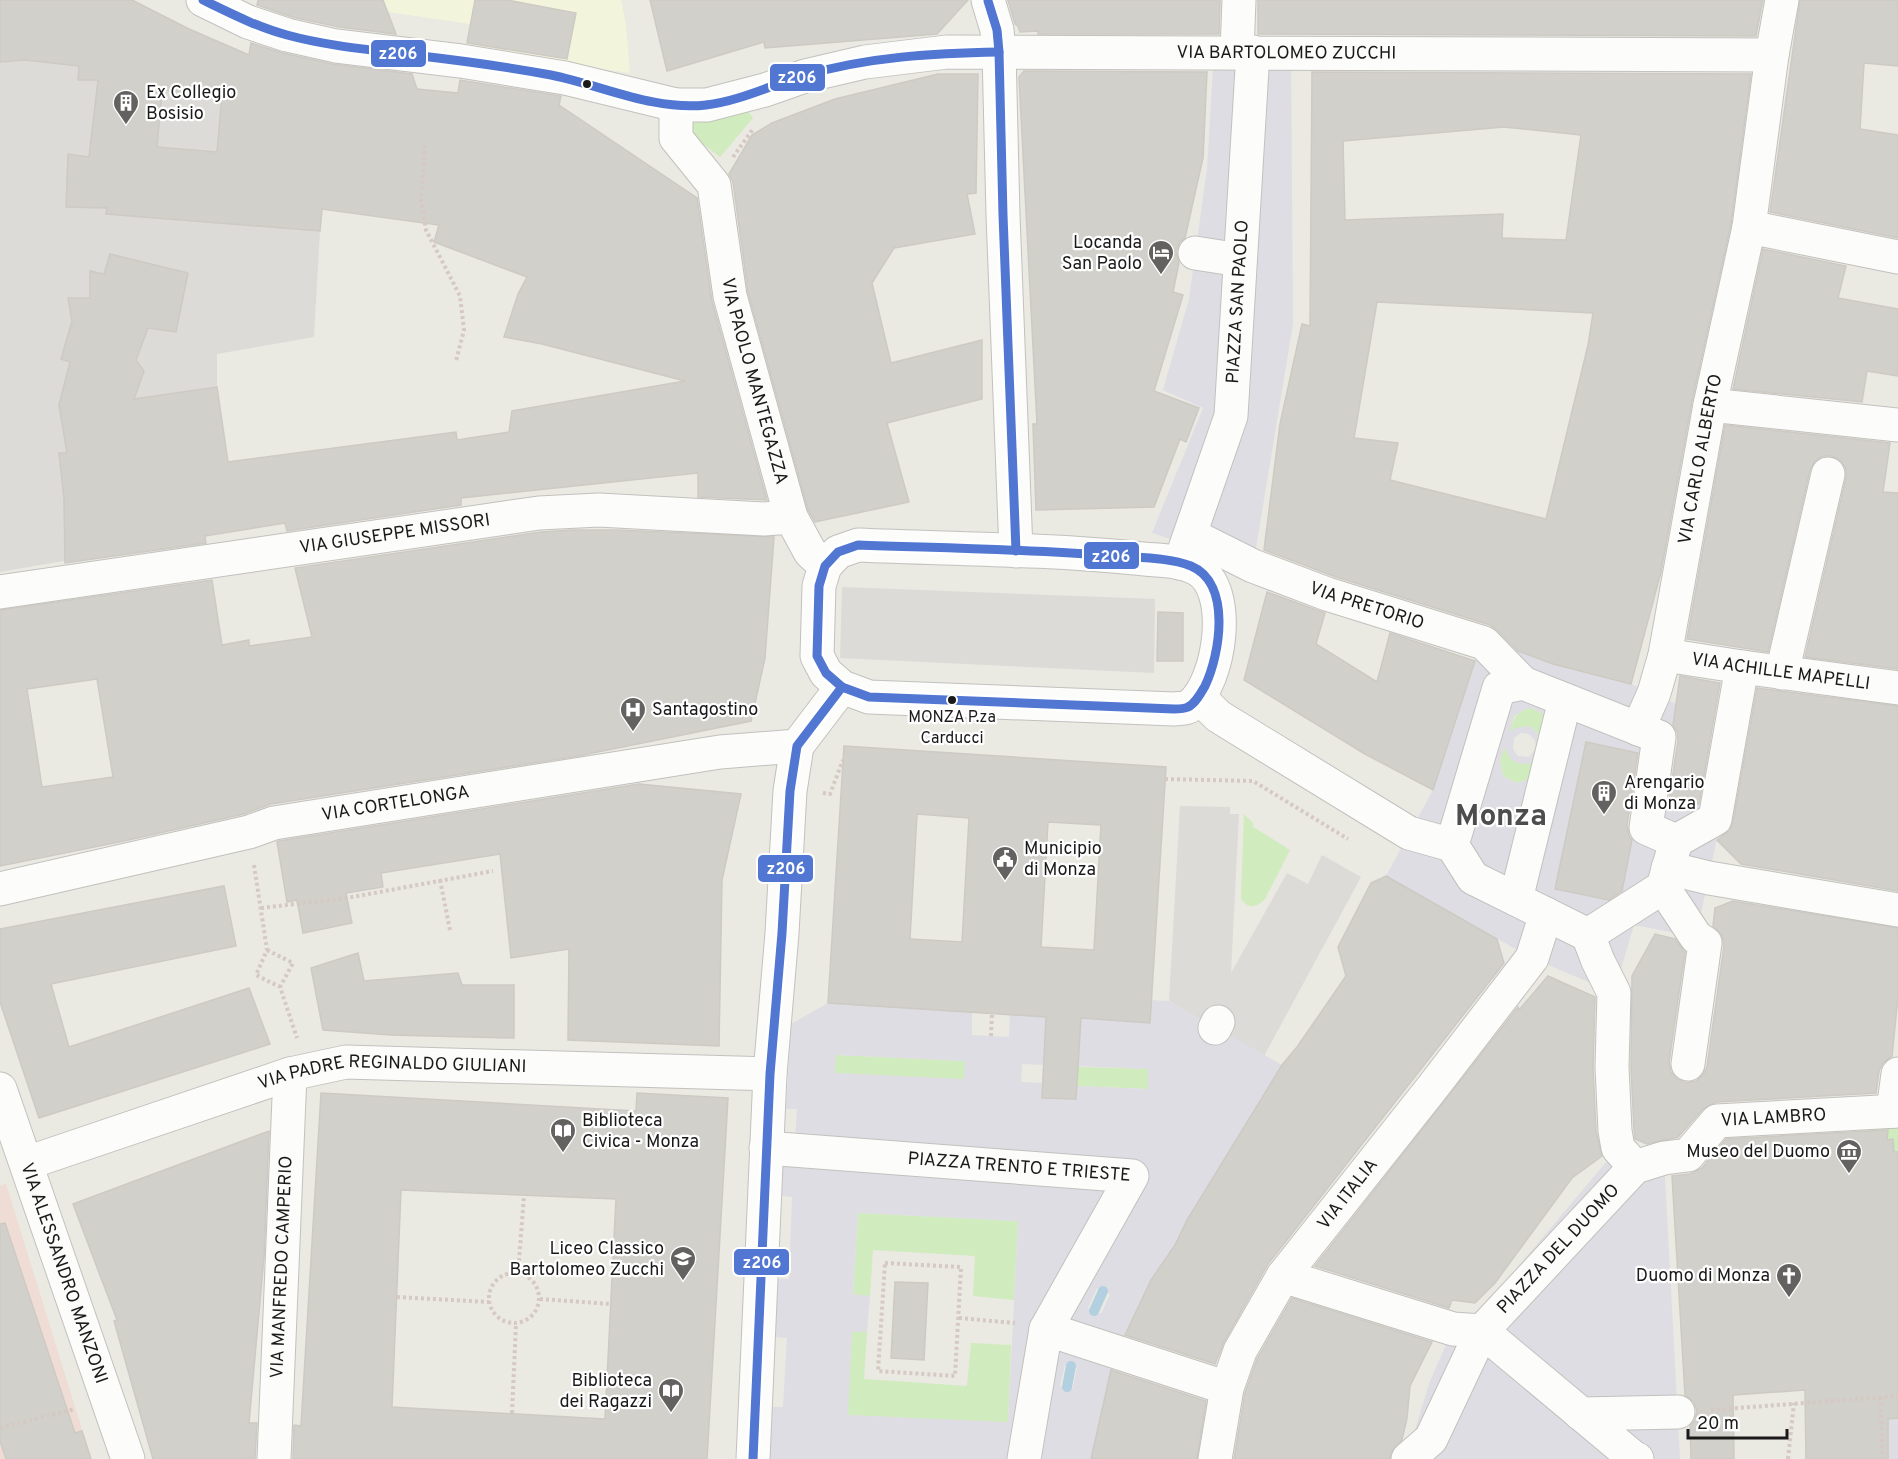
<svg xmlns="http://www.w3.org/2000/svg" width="1898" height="1459" font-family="Overpass,sans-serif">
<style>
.residential{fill:#dddbd8}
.commercial{fill:#eedcd5}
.education{fill:#f2f5db}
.grass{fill:#d0ebbd}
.parking{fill:#dcdbd8}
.plaza{fill:#dedde3;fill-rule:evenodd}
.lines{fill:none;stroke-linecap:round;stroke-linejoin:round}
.stream{stroke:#b3d0e0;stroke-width:10}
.building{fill:#d2d0cb;stroke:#cdcac3;stroke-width:1.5;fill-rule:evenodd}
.minor-casing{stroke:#c2c1be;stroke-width:35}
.path{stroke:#d6c8c3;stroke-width:4;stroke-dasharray:3 3;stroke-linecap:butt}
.minor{stroke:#fcfcfb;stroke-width:33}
.bus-1-casing{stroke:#fff;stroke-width:14}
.bus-1{stroke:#5177d2;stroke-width:9}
.bus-dot{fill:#1a1a1a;stroke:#fff;stroke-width:2}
.labels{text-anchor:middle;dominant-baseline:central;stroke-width:4.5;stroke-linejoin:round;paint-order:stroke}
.bus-label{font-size:16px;fill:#1a1a1a;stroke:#fff}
.street-label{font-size:18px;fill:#1a1a1a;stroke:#fff}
.poi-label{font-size:18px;fill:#1a1a1a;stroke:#fff;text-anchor:start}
.town-label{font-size:30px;font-weight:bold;fill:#4d4d4d;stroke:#fff}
.line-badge{stroke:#fff;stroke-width:2}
.badge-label{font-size:16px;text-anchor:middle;font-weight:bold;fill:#fff}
</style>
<rect width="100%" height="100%" fill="#eae9e2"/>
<path class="residential" d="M54,0h78l57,29 81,35 66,15 -16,152 -6,106 -97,17v33l-43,6 -7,150 -167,29v-535z"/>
<path class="commercial" d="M6,1184l85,275h-91v-273z"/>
<path class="education" d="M383,0h238l5,25 4,48 -63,-9 -101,-18 4,-22 -82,-12z"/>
<g class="grass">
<path d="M747,110l6,8 -33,39 -40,-31z"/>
<path d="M1532,708l13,7 -4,22 -11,-11 -22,9c5,-15 7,-25 24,-27z"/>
<path d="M1504,746c5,11 9,16 21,18l16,-10 -11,25 -13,4 -14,-7 -3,-15z"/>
<path d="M1244,814l9,9v4l37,23 -25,49c-9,9 -16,10 -24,0z"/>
<path d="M836,1055l130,6 -2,19 -130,-7z"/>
<path d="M1078,1067l71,2v20l-72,-3z"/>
<path d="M1860,1118h38v34h-4l-1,-13 -31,3z"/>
<path d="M858,1213l160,8 -4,79 -41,-4 2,-40 -102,-6 -3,46 -17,-1z"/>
<path d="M852,1332h15l-3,47 103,7 4,-43 40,2 -3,78 -161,-8z"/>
</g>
<g class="parking">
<path d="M842,587l313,12 -1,74 -314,-15z"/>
<path d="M1180,806l50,1v7h9l-8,159 56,-100 21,11 14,-29 39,22 -97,179 -95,-55z"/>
</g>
<g class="plaza">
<path d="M1214,52h77l2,272 -40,242 -101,-33 51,-125 -40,-18 26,-91 18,-130z"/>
<path d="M1488,640l67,25 76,19 45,20 -13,95 50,7 4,32 -21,99 -62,-12 -20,68 -82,-35 -146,-82 47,-86 47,-143zM1532,708l13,7 -4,22 -11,-11 -16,2 -5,5 5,-17 11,-7zM1521,733l8,1 6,6 1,8 -7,9 -11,-1 -5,-7 1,-11zM1586,742l63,13 -29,147 -64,-13zM1504,747l7,12 6,4 8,1 8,-1 6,-8 -9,24 -13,4 -14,-7 -3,-15z"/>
<path d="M1151,1000l18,1 113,64 -95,155 -12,25 -17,25 -18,35 -24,49 -25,105h-323l3,-52h12l4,-69 -12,-1 3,-58h11l3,-82 -10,-1 2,-57h11l2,-30h-11l5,-85 37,-21 144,9v23l37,2 1,-23 139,9zM836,1055l129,6 -1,18 -129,-6zM1022,1064l126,5v20l-71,-3 -2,13 -33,-1 1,-15 -22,-1zM858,1213l160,8 -10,201 -160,-7 4,-83h15l3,-36 -17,-2zM1097,1288l13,6 -9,20 -13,-6zM1065,1365l12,3 -4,20 -13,-2z"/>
<path d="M1618,1148l46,10 16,301h-274l24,-78 23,-52 27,-17z"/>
<path d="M1898,1418v41h-10v-40z"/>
</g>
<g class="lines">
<g class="stream">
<path d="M1094,1311l9,-20"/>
<path d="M1067,1387l4,-21"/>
</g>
</g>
<g class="building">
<path d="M0,0h132l57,29 60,26 2,-12 32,10 49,11 80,10 5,15 41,4 2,-13 101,16 -2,9 138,93 15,103 55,199 -69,-3v-24l-237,25v7l-174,26 -2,-8 -80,13 1,7 -141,20 -1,-64 -5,-46h8l-8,-48 11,-43 -9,-3 11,-38 -4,-23h22v-27l14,3 6,-20 78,19 -12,59 -28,-4 -12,32 8,11 -10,28 83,-12 11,75 228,-30 1,8 52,-8 3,-21 173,-30 -143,-37 -38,-7 14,-43 9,-17 -93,-35 5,-17 -117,-16 -2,22 -214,-17 1,-6 -41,-1 2,-53 21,3 9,-77h-20l1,-14 -54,-6 -25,2zM162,90l60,6 -5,56 -60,-5z"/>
<path d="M258,0h125l13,34 -57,-7 -47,-10 -35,-12z"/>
<path d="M475,0h32l69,13 -9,46 -100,-16z"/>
<path d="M650,0h318l-31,34 -172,14 -1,-6 -97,29z"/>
<path d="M1008,0h212l-1,34h-181v-3l-18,1 -2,-6 -3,-2z"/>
<path d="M1258,0h505l-7,36 -498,-2z"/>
<path d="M1800,0h98v66l-34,-3 -4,66 38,6v103l-128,-26z"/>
<path d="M1024,71l183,1 -4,86 -18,80 -5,4 -4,9 3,12 -6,29 10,3 -29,96 45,17 -13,34 -6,-3 -26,68 -118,3 -3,-86h4l-18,-347z"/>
<path d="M1312,72l439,2 -20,150 -39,177 -31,171 -30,112 -78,-20 -35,-13 -21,-21 -7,-5 -157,-49 -69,-26 16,-126 22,-100 8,2zM1504,127l77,8 -15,105 -64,-2 1,-24 -158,6 -2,-79zM1377,302l216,11 -5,32 -42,174 -156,-39 8,-37 -44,-5z"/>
<path d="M938,74h40l-2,119 -9,1 8,40 -81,14 -22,35 19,80 91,-23v59l-95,24 22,79 -94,20 -7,-12 -60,-218 -15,-110 -4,-8 23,-39 20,-12 63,-24z"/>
<path d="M1763,249l83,17 -8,32 60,11v67l-31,-5 -5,31 -129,-13z"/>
<path d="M1725,425l165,18 -7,49 15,1v176l-93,-12 41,-179v-9l-5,-8 -9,-5h-9l-8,5 -5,9 -42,182 -81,-13z"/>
<path d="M573,530h44l157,7 -9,121 -14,63 -173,35 -307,48 -27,10 -120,27 -124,25v-256l212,-30 10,65 27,-5v6l63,-9 -17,-69 246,-36zM97,679l16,98 -71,10 -15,-98z"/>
<path d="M1267,592l58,21 -9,31 61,38 13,-49 85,28 -42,129 -68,-36 -121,-74z"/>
<path d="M1158,612l25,1v48h-26z"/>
<path d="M1680,676l40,7 -21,121 -30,-4 9,-60 -1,-8 -4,-7z"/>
<path d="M1757,688l141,18v185l-157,-27 -24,-24 13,-10 3,-8z"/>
<path d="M1586,742l52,11 -11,72 2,11 3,4 -10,51 -13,9 -54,-11z"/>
<path d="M844,746l322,21 -16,256 -69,-5 -5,81 -34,-1 4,-81 -218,-14zM917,814l52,4 -7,124 -52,-3zM1048,822l53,3 -7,125 -53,-3z"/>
<path d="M639,784l102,10 -19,86 -3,166 -151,-6 1,-91 -58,9 -11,-104 -119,19 2,14 -37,6 6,30 -49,10 -6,-33 -10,2 -10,-60 2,-1z"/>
<path d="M1386,876l111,63 7,24 -236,301 -44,78 -9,22 -90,-29 26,-55 24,-35 12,-25 95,-155 15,-18 49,-71 -8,-29 33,-64z"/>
<path d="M224,886l12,60 -185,38 18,63 180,-59 21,56 -231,74 -39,-116v-73z"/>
<path d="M1733,901l165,27v69l-6,59 -9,7 -4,8 -3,22 -160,9 -13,7 -25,28 -31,7 -12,-5 -1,-10 -3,-62 1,-91 23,-42 20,5 10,13 -16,110 2,10 6,7 9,4 10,-2 7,-6 4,-8 17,-121 -2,-11 -9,-9 2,-18z"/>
<path d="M358,953l6,28 94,-8 4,12h52v53l-123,-3 -68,-5 -12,-62z"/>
<path d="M1548,976l47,21 -2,71 3,64 6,24 -30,22 -77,105 -20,20 -23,-3 -3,8 -134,-42 203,-259 1,3z"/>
<path d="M321,1093l315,18 1,-18 91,5 -21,361h-414l1,-34 7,1zM401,1190l215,9 -11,220 -213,-12z"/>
<path d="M1888,1130l-1,10 6,-1 1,13h4v266l-10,1v40h-82l-1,-69 -72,5 1,64h-43l-1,-33 5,-6 2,-9 -3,-9 -9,-7 -13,-219 18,-2 12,-6 24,-29z"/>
<path d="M269,1131l-5,126 -15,166h8l-2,36h-102l-39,-138 3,-1 -44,-116z"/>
<path d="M5,1223l70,210 7,-2 9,28h-85l-6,-18v-217z"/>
<path d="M895,1282l33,1 -4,77 -33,-2z"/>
<path d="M1292,1298l140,44 -22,44 -3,32 -5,22 -11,12 -1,7h-156l11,-66 12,-34z"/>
<path d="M1111,1370l95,31 -9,58h-106z"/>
</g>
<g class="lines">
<defs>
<g id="minor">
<path id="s1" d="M203,0l45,22 39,13 49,11 125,15 104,17 111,27h31l58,-15 40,-14 60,-14 82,-10 825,3"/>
<path d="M988,0l9,30 2,22 4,163 13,336"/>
<path d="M1237,52l2,-52"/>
<path id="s2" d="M676,105v33l38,47 16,111 61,221 19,35 15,14"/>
<path d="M1749,227l149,30"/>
<path d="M1195,253l45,7"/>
<path d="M1710,405l188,20"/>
<path id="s3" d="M1191,535l62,31 74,28 157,49 39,40"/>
<path d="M858,545c92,4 185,4 277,13 19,3 44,1 62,11 37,20 23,113 -6,136 -4,4 -11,3 -17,4l-305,-12 -27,-10 -16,-14 -9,-17 2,-70 6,-20 13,-14z"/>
<path id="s4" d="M1180,563l51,-147 22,-364"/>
<path id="s5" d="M0,592l539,-79 60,-3 165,9 27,-2"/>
<path id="s6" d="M1665,655l77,12 156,21"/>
<path d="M1782,673l46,-199"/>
<path d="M1523,683l136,54 -13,91 30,13 -13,46 -75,48 -115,-57 -21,-33 47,-157z"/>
<path d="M1199,697l19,19 8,5 183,112 43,12"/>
<path id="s7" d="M1638,729l16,-36 11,-38 45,-250 39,-178 23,-172 10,-55"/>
<path d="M1676,841l39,-22 27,-152"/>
<path d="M1668,868l41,10 189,32"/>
<path d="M1663,887l33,50 9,6 -17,121"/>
<path id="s8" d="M0,889l249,-57 25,-9 446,-71 77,-6"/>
<path d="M1516,899l49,-199"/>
<path d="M1588,935l10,26 16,32 -2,74 3,64 3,17 17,19"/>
<path d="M1215,1028l3,-6"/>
<path id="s9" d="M0,1089l128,370"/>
<path d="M1893,1111l5,-37"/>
<path id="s10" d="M766,1148l366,28 -86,153 -22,130"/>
<path id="s11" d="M27,1163l263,-89 56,-12 424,12"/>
<path d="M1283,1276l170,53 29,2 152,127 3,1"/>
<path d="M1046,1329l181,59"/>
<path d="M1581,1414l97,-2"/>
<path id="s12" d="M274,1459l16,-385"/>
<path d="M753,1459l17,-385 12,-141 8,-142 7,-45 45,-59"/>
<path id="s13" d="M1215,1459l12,-71 13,-37 43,-75 149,-188 100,-130 14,-44"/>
<path id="s14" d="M1408,1459l23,-20 51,-108 153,-164 29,-9 24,-3 29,-34 181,-10"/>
</g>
</defs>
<use href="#minor" class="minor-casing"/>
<g class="path">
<path d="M425,145l-4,56 5,29 34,66 4,34 -8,31"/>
<path d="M733,157l20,-28"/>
<path d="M1165,779l88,2 95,58"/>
<path d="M823,793l7,1 13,-34"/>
<path d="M254,865l13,85 -11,25 24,12 17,51"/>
<path d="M440,880l10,50"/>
<path d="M261,908l86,-10 146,-27"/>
<path d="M267,950l26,13 -13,24"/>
<path d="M991,1036l1,-23"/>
<path d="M885,1263l76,4 -6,109 -77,-5z"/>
<circle cx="514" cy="1298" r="25"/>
<path d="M518,1273l6,-77"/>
<path d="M397,1297l92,5"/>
<path d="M540,1299l71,5"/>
<path d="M959,1318l56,5"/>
<path d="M1881,1397l1,62"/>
<path d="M1711,1410l187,-14"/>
<path d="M512,1413l4,-89"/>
<path d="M0,1428l75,-19"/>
<path d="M1788,1459l6,-56"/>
</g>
<use href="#minor" class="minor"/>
<defs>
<g id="bus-1">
<path d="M203,0c27,13 54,27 84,35 44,12 89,15 134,21 43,5 87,11 130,19 50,10 103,36 155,30 35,-4 67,-21 100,-30 62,-18 128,-22 193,-23"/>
<path d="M988,1l9,29 2,22 4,163 13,336"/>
<path d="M858,545c85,3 171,4 256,11 25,2 54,1 77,10 41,17 29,89 14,120 -4,7 -10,18 -17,21 -4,2 -10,2 -14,2l-305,-12 -27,-10 -16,-14 -9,-17 2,-70 6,-20 13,-14z"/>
<path d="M753,1459l17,-385 12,-141 8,-142 7,-45 45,-59"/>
</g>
</defs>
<use href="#bus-1" class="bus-1-casing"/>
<use href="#bus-1" class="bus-1"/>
</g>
<defs>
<symbol id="building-pin" viewBox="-11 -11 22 30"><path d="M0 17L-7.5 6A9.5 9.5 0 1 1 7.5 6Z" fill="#636260" stroke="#fff"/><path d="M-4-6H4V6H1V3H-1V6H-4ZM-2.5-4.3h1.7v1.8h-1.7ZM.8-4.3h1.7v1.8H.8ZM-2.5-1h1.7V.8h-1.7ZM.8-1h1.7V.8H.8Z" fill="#fff"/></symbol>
<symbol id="hotel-pin" viewBox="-11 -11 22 30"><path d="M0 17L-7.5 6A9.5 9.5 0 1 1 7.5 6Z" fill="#636260" stroke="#fff"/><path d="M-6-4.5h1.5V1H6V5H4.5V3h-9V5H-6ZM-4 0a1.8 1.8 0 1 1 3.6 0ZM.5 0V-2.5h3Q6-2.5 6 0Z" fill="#fff"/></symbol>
<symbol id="hospital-pin" viewBox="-11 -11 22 30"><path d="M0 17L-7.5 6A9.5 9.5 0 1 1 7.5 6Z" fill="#636260" stroke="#fff"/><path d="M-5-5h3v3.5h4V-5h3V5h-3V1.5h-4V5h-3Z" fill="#fff"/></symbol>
<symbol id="civic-pin" viewBox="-11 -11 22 30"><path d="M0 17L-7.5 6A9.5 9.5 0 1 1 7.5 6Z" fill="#636260" stroke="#fff"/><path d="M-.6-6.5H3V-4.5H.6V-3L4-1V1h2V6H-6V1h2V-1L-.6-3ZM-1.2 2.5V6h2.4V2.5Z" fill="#fff"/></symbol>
<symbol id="library-pin" viewBox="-11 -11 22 30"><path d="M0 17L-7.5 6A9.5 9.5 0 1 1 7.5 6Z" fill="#636260" stroke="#fff"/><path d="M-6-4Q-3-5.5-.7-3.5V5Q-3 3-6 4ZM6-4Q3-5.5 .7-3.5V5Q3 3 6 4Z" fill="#fff"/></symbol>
<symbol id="museum-pin" viewBox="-11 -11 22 30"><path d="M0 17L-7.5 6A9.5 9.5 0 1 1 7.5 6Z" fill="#636260" stroke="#fff"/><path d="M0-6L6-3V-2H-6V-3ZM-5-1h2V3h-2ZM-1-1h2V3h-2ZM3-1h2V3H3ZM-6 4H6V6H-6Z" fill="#fff"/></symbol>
<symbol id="school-pin" viewBox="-11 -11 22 30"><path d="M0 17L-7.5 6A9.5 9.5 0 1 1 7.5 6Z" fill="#636260" stroke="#fff"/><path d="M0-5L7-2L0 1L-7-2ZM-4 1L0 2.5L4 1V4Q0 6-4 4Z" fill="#fff"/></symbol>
<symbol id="church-pin" viewBox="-11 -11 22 30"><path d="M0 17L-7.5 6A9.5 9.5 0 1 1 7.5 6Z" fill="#636260" stroke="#fff"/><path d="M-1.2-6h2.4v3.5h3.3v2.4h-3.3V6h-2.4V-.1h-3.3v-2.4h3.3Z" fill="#fff"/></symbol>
</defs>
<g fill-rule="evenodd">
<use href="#building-pin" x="111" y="88" width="30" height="40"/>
<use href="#hotel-pin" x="1146" y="238" width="30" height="40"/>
<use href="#hospital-pin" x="618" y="695" width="30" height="40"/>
<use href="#building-pin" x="1589" y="778" width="30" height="40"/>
<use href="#civic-pin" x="990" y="844" width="30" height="40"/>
<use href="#library-pin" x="548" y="1116" width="30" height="40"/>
<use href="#museum-pin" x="1834" y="1137" width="30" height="40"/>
<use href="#school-pin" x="668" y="1244" width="30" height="40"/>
<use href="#church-pin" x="1774" y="1261" width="30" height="40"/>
<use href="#library-pin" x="656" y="1376" width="30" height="40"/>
</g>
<g class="bus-dot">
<circle cx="587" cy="84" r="5"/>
<circle cx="952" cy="700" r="5"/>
</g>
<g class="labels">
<g class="bus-label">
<text x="952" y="718">MONZA P.za<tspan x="952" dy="21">Carducci</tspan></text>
</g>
<g class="street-label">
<text stroke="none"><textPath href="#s1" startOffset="1104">VIA BARTOLOMEO ZUCCHI</textPath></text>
<text stroke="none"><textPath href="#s4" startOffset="270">PIAZZA SAN PAOLO</textPath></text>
<text stroke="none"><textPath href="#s2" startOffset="294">VIA PAOLO MANTEGAZZA</textPath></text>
<text stroke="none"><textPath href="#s7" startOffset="278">VIA CARLO ALBERTO</textPath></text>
<text stroke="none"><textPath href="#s5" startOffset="399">VIA GIUSEPPE MISSORI</textPath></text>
<text stroke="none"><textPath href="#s3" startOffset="190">VIA PRETORIO</textPath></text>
<text stroke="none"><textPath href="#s6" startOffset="117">VIA ACHILLE MAPELLI</textPath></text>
<text stroke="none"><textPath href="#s8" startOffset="405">VIA CORTELONGA</textPath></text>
<text stroke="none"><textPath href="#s11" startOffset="380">VIA PADRE REGINALDO GIULIANI</textPath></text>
<text stroke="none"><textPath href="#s14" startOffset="530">VIA LAMBRO</textPath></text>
<text stroke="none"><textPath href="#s10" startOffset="254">PIAZZA TRENTO E TRIESTE</textPath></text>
<text stroke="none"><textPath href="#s13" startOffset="302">VIA ITALIA</textPath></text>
<text stroke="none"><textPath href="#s14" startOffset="262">PIAZZA DEL DUOMO</textPath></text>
<text stroke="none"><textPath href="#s12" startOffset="192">VIA MANFREDO CAMPERIO</textPath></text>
<text stroke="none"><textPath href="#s9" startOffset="195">VIA ALESSANDRO MANZONI</textPath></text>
</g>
<g class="poi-label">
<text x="146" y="93">Ex Collegio<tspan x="146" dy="21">Bosisio</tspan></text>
<text x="1142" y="243" text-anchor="end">Locanda<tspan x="1142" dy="21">San Paolo</tspan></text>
<text x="652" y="710">Santagostino</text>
<text x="1624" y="783">Arengario<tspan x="1624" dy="21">di Monza</tspan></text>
<text x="1024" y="849">Municipio<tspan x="1024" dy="21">di Monza</tspan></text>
<text x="582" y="1121">Biblioteca<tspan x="582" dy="21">Civica - Monza</tspan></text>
<text x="1830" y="1152" text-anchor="end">Museo del Duomo</text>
<text x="664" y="1249" text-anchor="end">Liceo Classico<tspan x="664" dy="21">Bartolomeo Zucchi</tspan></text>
<text x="1770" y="1276" text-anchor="end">Duomo di Monza</text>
<text x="652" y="1381" text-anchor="end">Biblioteca<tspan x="652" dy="21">dei Ragazzi</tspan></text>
</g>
<g class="town-label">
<text x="1501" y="817">Monza</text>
</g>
</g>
<g class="line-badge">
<rect x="370" y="39" width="57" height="29" rx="6" fill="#5177d2"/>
<rect x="769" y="63" width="57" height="29" rx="6" fill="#5177d2"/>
<rect x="1083" y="541" width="57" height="29" rx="6" fill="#5177d2"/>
<rect x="757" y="854" width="57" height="29" rx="6" fill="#5177d2"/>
<rect x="733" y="1248" width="57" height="28" rx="6" fill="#5177d2"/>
</g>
<g class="badge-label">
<text x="398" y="59">z206</text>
<text x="797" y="83">z206</text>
<text x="1111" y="562">z206</text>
<text x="786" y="874">z206</text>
<text x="762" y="1268">z206</text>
</g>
<path d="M1688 1429v9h99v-9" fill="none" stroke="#1a1a1a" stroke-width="3"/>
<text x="1697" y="1429" font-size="18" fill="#1a1a1a" stroke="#ffffff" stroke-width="4.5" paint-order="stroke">20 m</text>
</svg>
